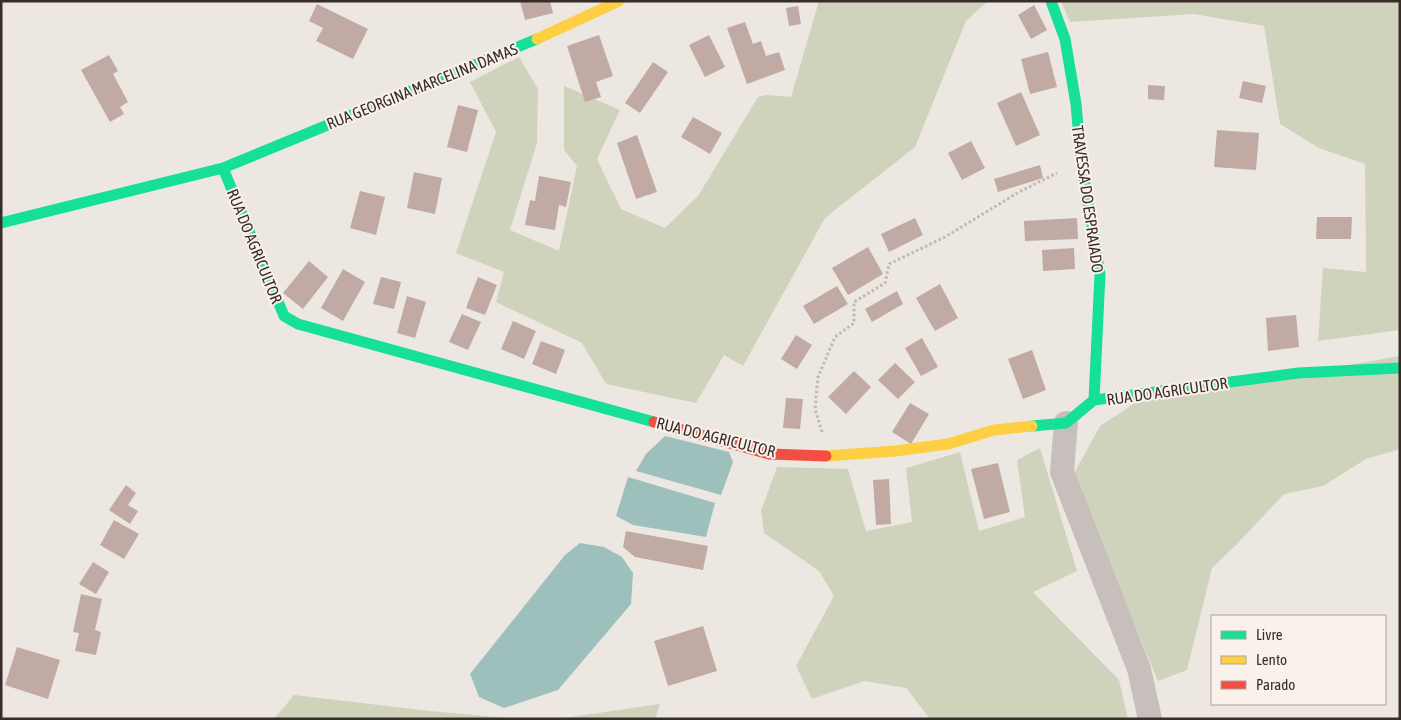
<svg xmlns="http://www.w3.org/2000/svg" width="1401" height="720" font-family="'Asap Condensed',sans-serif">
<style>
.green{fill:#d0d3bc}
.water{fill:#9ec0bd}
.building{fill:#c1aaa4}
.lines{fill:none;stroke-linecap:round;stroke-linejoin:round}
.path{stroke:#c0b8b3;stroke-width:3;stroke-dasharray:2.5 2.5;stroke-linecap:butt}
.street{stroke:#c7bfbb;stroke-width:24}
.fast{stroke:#16e098;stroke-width:11}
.slow{stroke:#ffcf43;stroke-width:11}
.jam{stroke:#f24e42;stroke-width:11}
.labels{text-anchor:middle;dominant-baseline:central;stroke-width:4;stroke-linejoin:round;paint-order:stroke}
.street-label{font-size:16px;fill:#382c29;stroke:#faf1ea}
</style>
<rect width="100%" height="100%" fill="#ede7e2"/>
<g class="green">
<path d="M819,1h169l-22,20 -51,126 -90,71 -82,148 -19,-11 -28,48 -90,-19 -24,-41 -86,-41 8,-30 -48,-19 40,-121 -26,-50 49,-25 19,32 -1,54 -27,87 49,21 18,-85 -13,-16v-64l56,24 -23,49 24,50 44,19 33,-32 60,-99 9,-2 24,2z"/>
<path d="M1061,1h337l2,7v322l-82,11 5,-73 43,4 -1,-108 -46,-16 -39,-24 -16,-98 -70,-12 -124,8z"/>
<path d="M1400,356v93l-34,10 -43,27 -39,8 -47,50 -25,24 -25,102 -29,11 -86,-204 28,-51 35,-23z"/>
<path d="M1040,448l37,123 -44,21 86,88 9,39h-198l-24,-31 -42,-7 -52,18 -16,-33 38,-70 -15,-25 -55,-38 -3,-22 16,-44 71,2 18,62 46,-9 -6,-54 54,-16 19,79 46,-14 -8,-57z"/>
<path d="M294,695l136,16 87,8h-243z"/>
<path d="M660,704l-5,15h-98z"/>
</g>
<g class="water">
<path d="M665,436l64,16 4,10 -12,33 -85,-24 10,-17z"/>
<path d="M628,477l87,26 -9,34 -73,-12 -17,-9z"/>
<path d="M580,543l24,4 18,10 11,16 -2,31 -73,86 -54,18 -25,-11 -9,-23 95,-119z"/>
</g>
<g class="building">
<path d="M520,1h30l3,12 -28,7z"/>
<path d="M317,4l51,25 -15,30 -37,-18 7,-13 -14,-7z"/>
<path d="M1034,5l13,25 -16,9 -13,-24z"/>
<path d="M798,6l3,18 -12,2 -3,-18z"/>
<path d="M745,22l8,22 8,-3 5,15 13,-4 6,18 -38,14 -20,-56z"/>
<path d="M599,35l14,41 -17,6 5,15 -16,5 -18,-56z"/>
<path d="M709,35l16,32 -20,10 -16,-32z"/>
<path d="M1048,52l9,35 -27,7 -9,-35z"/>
<path d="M109,55l9,16 -5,3 15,28 -8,5 4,7 -14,8 -29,-52z"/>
<path d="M653,62l15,10 -28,41 -15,-10z"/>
<path d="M1243,81l23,5 -4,17 -23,-5z"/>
<path d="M1148,85l17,1 -1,14 -16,-1z"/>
<path d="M1021,92l19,43 -24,11 -19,-43z"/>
<path d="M458,105l20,5 -11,42 -20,-5z"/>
<path d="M693,117l29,16 -12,21 -29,-17z"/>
<path d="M1217,130l42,3 -3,37 -42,-3z"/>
<path d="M637,135l20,57 -21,7 -19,-56z"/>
<path d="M971,141l14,27 -23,12 -14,-27z"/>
<path d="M1040,165l3,13 -45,14 -4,-13z"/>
<path d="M414,172l28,6 -7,36 -28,-6z"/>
<path d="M539,176l32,6 -5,25 -7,-2 -4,25 -30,-5 5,-25 5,1z"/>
<path d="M360,191l25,6 -9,38 -26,-7z"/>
<path d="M1317,217h35l-1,22h-35z"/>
<path d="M915,218l8,17 -34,17 -8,-18z"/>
<path d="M1077,218l1,21 -53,2 -1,-20z"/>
<path d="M868,247l15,27 -35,21 -16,-27z"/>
<path d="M1074,248l1,21 -32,2 -1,-21z"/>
<path d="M309,261l19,16 -25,32 -20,-16z"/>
<path d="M343,269l22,13 -22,39 -22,-13z"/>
<path d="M381,277l20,5 -7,27 -21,-5z"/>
<path d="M478,277l19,8 -12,30 -19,-7z"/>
<path d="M940,284l18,34 -23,13 -19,-33z"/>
<path d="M837,286l11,18 -34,20 -11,-18z"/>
<path d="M897,291l6,13 -31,18 -7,-13z"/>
<path d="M407,296l19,6 -11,36 -18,-5z"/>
<path d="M462,314l19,8 -13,28 -19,-8z"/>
<path d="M1296,315l3,32 -31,4 -2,-33z"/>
<path d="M513,321l23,10 -12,28 -23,-10z"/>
<path d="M796,335l16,10 -15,24 -16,-10z"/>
<path d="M922,338l16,29 -17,9 -16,-28z"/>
<path d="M541,341l24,9 -9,24 -24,-10z"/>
<path d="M1032,350l14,40 -23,9 -15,-40z"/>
<path d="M895,363l20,19 -17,17 -20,-19z"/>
<path d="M854,371l17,16 -25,27 -18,-17z"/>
<path d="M786,398l17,1 -3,30 -17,-1z"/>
<path d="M910,403l19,11 -18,30 -19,-12z"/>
<path d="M998,463l12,49 -26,7 -13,-50z"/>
<path d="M889,479l2,45 -15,1 -3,-45z"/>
<path d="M126,485l10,8 -8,12 10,6 -8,13 -21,-14z"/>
<path d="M114,520l25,14 -15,25 -24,-14z"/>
<path d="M626,531l82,15 -5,24 -68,-13 -12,-10z"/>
<path d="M93,562l16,10 -13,22 -17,-10z"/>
<path d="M81,594l21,5 -7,31 6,2 -5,23 -21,-4 4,-18 -6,-1z"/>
<path d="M703,626l14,45 -49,15 -14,-45z"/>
<path d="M17,647l43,13 -12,39 -43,-14z"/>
</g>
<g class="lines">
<path class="path" d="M822,432l-7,-23 3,-32 17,-40 19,-14v-21l31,-19 4,-19 56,-27 74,-45 38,-19"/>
<path class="street" d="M1066,423l-4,49 77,197 11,50"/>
<g class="fast">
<path d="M1051,1l14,38 11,65 5,57 19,113 -6,126"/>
<path d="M223,168l61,148 14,8 356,98"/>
<path d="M1,223l222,-55 314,-129"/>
<path d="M1032,426l34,-3 28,-23 204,-27 102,-5"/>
</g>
<g class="slow">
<path d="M537,39l82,-38"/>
<path d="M826,456l69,-5 53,-7 46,-14 38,-4"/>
</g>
<path class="jam" d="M654,422l115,32 57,2"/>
</g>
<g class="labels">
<g class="street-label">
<text transform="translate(422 86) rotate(-22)">RUA GEORGINA MARCELINA DAMAS</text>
<text transform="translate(1088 199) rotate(82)">TRAVESSA DO ESPRAIADO</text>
<text transform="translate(255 246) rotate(68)">RUA DO AGRICULTOR</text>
<text transform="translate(1167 391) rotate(-8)">RUA DO AGRICULTOR</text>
<text transform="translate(716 437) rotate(14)">RUA DO AGRICULTOR</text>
</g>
</g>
<rect width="1401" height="720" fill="none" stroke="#382c29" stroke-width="5"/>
<rect x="1211" y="615" width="175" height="90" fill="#faf1ea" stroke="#aca29d"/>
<rect x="1221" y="631" width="25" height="8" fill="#16e098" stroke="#aca29d"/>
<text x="1256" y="640" font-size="15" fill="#382c29">Livre</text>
<rect x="1221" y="656" width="25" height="8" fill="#ffcf43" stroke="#aca29d"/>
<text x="1256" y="665" font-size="15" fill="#382c29">Lento</text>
<rect x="1221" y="681" width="25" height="8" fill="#f24e42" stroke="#aca29d"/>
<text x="1256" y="690" font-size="15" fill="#382c29">Parado</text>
</svg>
